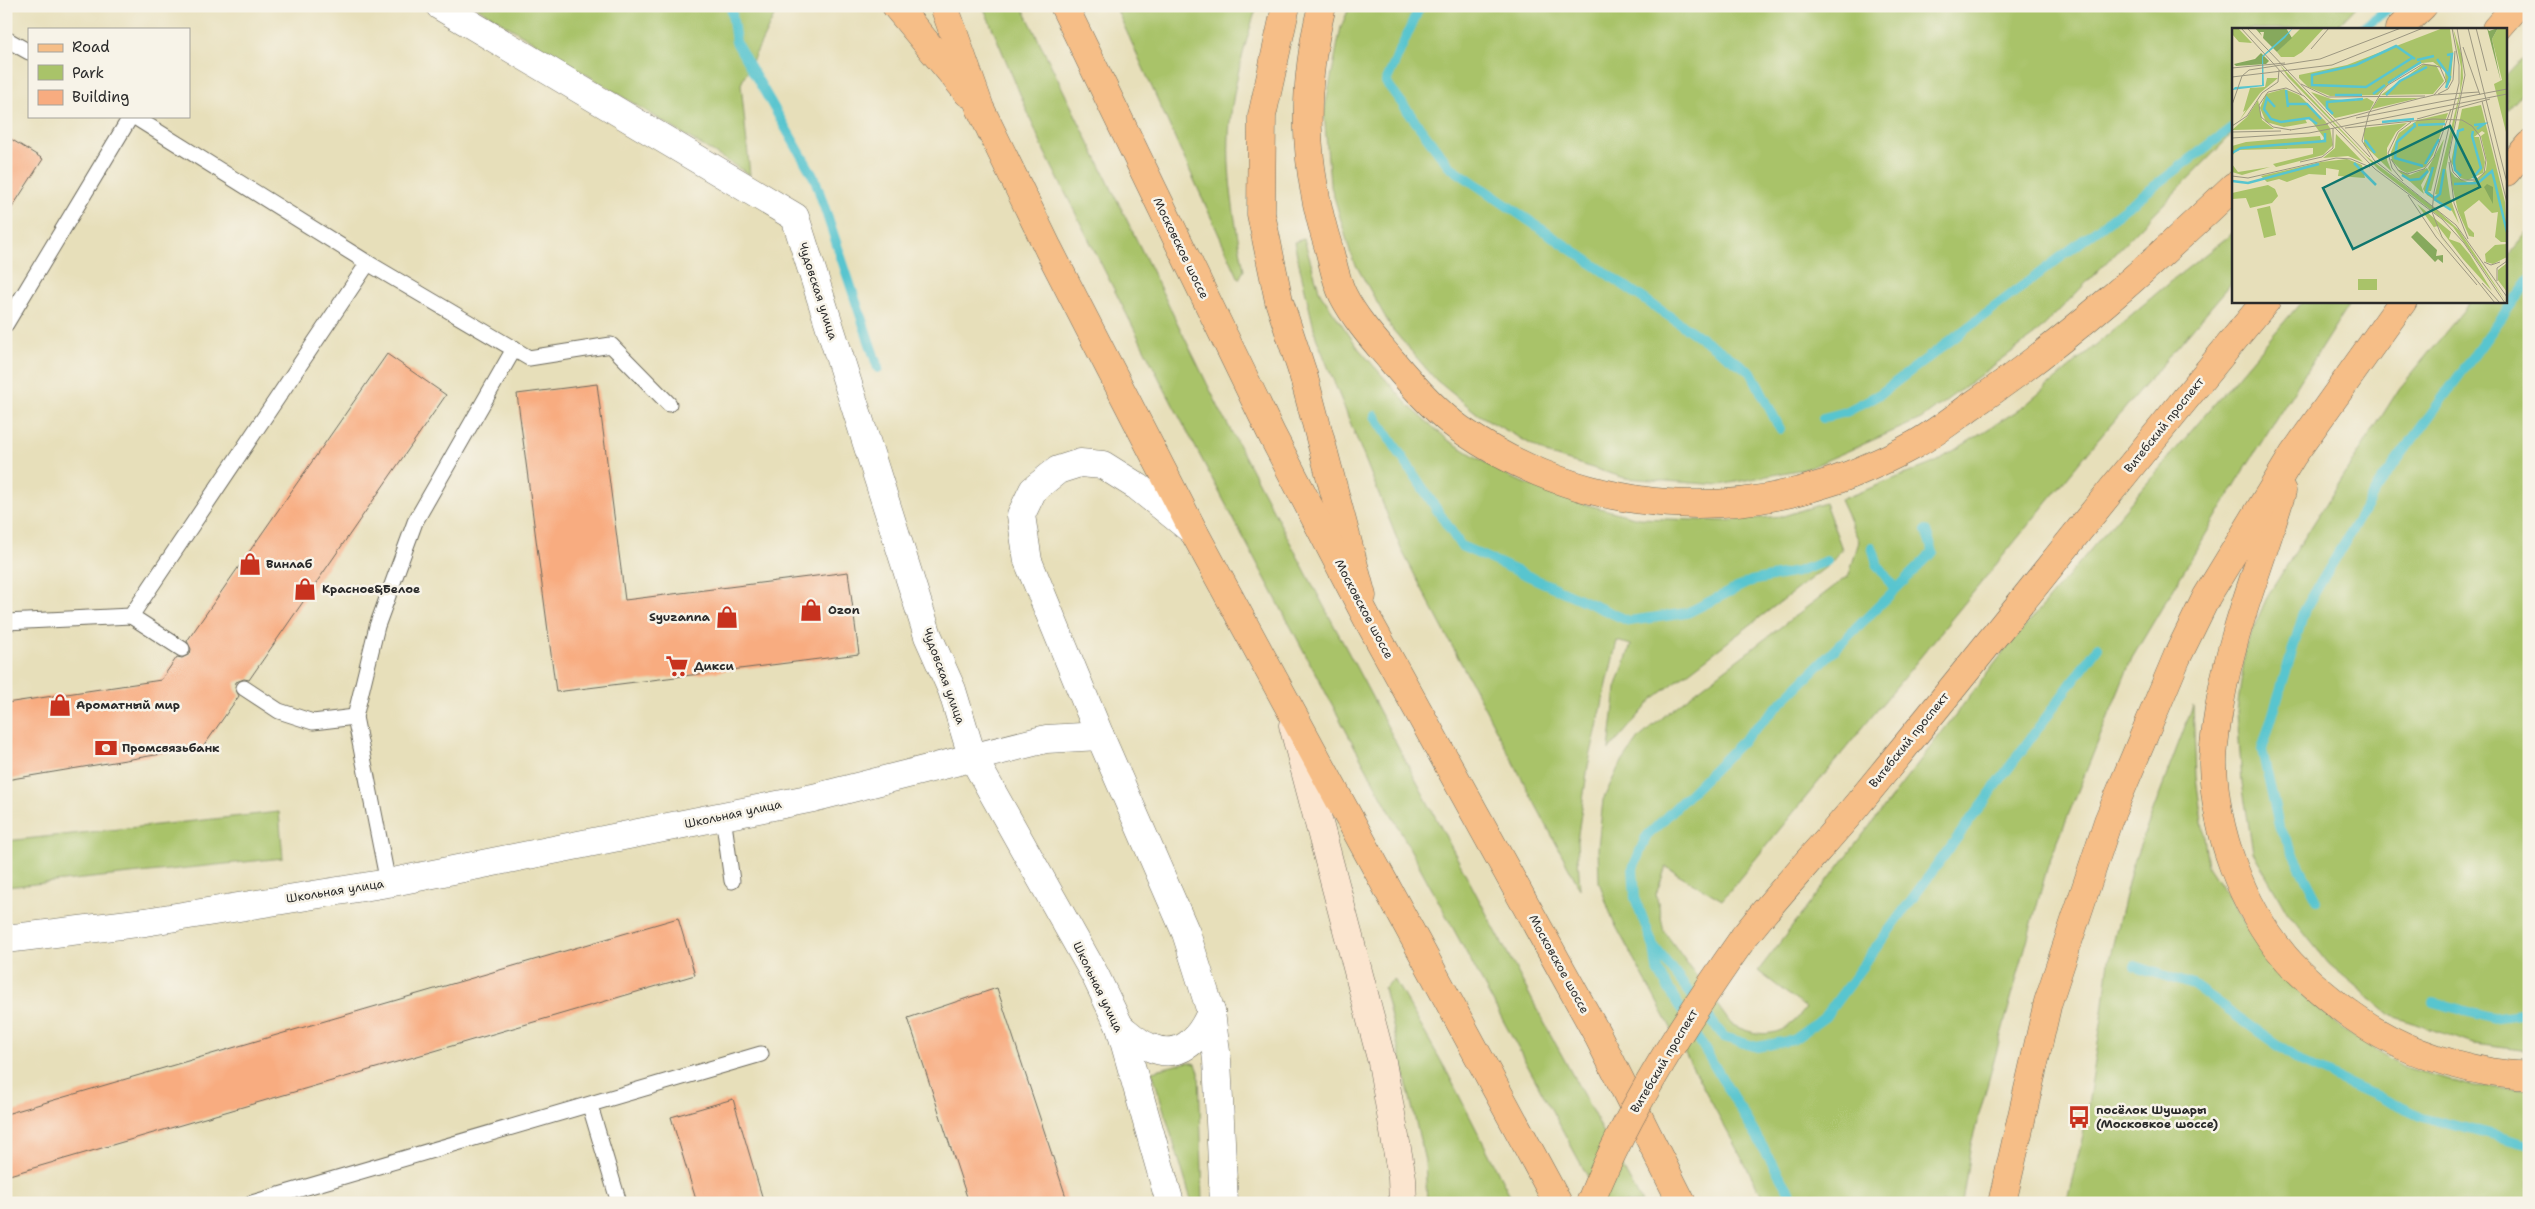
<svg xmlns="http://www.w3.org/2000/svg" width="2535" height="1209" font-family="'Shantell Sans',sans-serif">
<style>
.green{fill:#a9c369;stroke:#6a774a}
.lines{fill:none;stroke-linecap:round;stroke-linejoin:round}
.stream{stroke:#58c5cf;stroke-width:10}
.building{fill:#f8ac80}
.service-casing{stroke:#6d6a5d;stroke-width:17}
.minor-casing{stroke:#6d6a5d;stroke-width:29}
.tertiary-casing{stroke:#6d6a5d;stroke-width:29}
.secondary-casing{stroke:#6d6a5d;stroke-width:29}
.primary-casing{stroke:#6d6a5d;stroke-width:29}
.trunk-casing{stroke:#6d6a5d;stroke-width:29}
.service{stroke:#fff;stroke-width:15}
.minor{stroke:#fff;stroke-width:28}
.tertiary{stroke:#fff;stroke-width:28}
.secondary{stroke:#fbe5cf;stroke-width:28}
.primary{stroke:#f6be87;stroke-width:28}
.trunk{stroke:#f6be87;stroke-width:28}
.primary-bridge-casing{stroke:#6d6a5d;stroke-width:29;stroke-linecap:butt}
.primary-bridge{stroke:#f6be87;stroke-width:28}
.labels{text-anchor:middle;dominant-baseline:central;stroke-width:5;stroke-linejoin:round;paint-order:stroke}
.street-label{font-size:12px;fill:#2b2b2b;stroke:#f7f3e8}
.poi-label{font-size:12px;font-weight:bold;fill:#2b2b2b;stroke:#f7f3e8;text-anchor:start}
.inset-river{fill:none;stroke:#58c5cf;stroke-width:2.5}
.inset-road{fill:none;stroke:#9c9781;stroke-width:1}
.view{fill:#0f766e;fill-opacity:0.15;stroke:#0f766e;stroke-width:2.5}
.inset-edge{fill:none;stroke:#2b2b2b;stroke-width:2.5}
</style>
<rect width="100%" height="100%" fill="#f7f3e8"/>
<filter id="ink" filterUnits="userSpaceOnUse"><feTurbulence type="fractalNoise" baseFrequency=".02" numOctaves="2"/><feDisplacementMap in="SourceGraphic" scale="10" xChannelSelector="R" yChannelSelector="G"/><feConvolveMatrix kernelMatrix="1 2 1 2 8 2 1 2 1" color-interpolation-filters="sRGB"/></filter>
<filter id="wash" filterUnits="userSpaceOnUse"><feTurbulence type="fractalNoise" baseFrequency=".0096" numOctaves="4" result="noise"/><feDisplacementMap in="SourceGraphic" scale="20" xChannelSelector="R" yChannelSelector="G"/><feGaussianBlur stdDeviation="1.12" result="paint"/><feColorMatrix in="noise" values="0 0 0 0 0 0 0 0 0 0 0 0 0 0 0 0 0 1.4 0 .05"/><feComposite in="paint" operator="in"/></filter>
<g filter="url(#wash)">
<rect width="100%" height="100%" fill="#e7dfba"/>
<g class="green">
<path d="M475,6h304l-38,78 9,91z"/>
<path d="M983,6h39l197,402 327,618 96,177h-40l-258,-476 -180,-339 -120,-237z"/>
<path d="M1115,6h142c-12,38 -23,76 -27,116 -5,49 5,100 14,148l-5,9z"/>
<path d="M1350,6h1007l-22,23h-101v103l-198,202 -115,85 -112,49 -89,17 -95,-7 -75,-23 -71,-40 -43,-35 -44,-51 -40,-71 -22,-75 -6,-70 17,-86z"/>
<path d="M2529,51v34l-23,26v-36z"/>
<path d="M2529,230v821l-55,-7 -82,-28 -63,-52 -42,-52 -34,-60 -11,-69 -5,-72 9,-66 22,-50 131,-206 72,-88h35v-43z"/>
<path d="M2234,232v48l-142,167 -370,453 -56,-33 -10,27 8,37 67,93c31,16 54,13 75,-16l-48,-37 248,-322 296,-348h49l-104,164 -115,193 -84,207 -77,279 -9,59h-196l-153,-282 -14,-39 -1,-35 5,-47 15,-32 21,-30 30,-26 180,-137 10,-34 -19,-41 94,-37 89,-56 148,-126z"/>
<path d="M1304,239l16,54 39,56 50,57 39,34 61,37 60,23 69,18 86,3 59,-5 42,-13 17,46 -12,15 -177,135 -44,51 7,-62 15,-43 -14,-4 -29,125 -11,75 3,48 -179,-340 -85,-212 -22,-95z"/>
<path d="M2193,705l3,72 12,89 40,62 48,61 47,40 61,38 71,20 54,2v114h-463l17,-67 20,-124 6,-52 23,-93z"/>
<path d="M279,812l4,46 -277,29v-46z"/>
<path d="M1394,979l51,89 69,135h-87l-2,-42 -41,-173z"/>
<path d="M1188,1062l8,2 3,8 4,130 -11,1 -40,-132z"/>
</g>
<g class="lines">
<g class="stream">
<path d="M731,6l5,36 79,137 63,189"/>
<path d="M1420,6l-34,76 63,84 302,206 29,57"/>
<path d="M2362,29l29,-23"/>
<path d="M1375,416l86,130 168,75 58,-8 64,-32 46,-9 30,-11"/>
<path d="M1823,418l23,-6 34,-18 354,-268"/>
<path d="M1926,531l7,21 -287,285 -13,31 2,30 18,47 71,92 33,10 36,-7 32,-23 273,-370"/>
<path d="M1872,547l6,19 17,23"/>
<path d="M2317,900l-38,-74 -17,-76 43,-141 74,-124 150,-205"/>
<path d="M1654,947l3,22 139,234"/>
<path d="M2135,966l58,19 108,77 121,55 107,28"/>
<path d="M2433,1002l58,16 38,-5"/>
</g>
</g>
<g id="blocks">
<g class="building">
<path d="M6,136l37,23 -37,58z"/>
<path d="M387,354l59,41 -197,285 -5,-1 -8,3 -1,6 4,8 -36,51 -197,33v-77l155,-23 16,-23 5,1 8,-4 1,-5 -4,-8z"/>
<path d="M597,384l28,216 223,-28 11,82 -303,38 -39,-298z"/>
<path d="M678,918l17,57 -689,201v-62z"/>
<path d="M997,988l71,215h-99l-61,-185z"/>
<path d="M733,1099l31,104h-67l-26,-86z"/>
</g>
</g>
</g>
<g filter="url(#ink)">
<use href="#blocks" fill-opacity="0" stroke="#6d6a5d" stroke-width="1"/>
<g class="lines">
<defs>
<g id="service">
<path d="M6,39l23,13"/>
<path d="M133,116l235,147 161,95 82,-13 58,59"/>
<path d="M6,324l125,-208"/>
<path d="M131,616l51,33"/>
<path d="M6,622l125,-6 237,-353"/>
<path d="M244,688l35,23 34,11 42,-5"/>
<path d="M723,816l9,65"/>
<path d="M388,883l-33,-166 22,-91 38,-104 99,-173"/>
<path d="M590,1106l29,97"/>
<path d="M252,1203l509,-149"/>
</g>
<path id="minor" d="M440,6l355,211 133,419 24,54 20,66"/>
<g id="tertiary">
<path d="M1194,532l-56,-45 -35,-22 -23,-2 -22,7 -25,20 -12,25 7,46 72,175 86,197 25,79 6,48 7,143"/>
<path d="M972,756l123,219 25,52 50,176"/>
<path d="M6,939l139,-17 243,-39 425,-85 233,-59 54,-3"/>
<path d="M1120,1027c9,7 18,16 29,20 31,14 51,-8 62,-35"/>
</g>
<path id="secondary" d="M1293,725l89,337 20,116 1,25"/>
<g id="primary">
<path d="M1286,6l-24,110 -1,98 18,87 24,73 59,222"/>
<path d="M1322,6c-21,85 -19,160 7,243 4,15 7,32 14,46 12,24 32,46 49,66 20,24 43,50 68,68 108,75 242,95 367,54 26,-8 63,-25 87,-38 20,-11 39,-26 57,-39 95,-64 180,-141 263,-220"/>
<path d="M2399,29l24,-23"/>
<path d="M2496,29l20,-23"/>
<path d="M2506,172l23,-27"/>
<path d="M2282,491c-20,70 -50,139 -62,212 -3,19 -7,41 -7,61 2,67 28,141 72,193 19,22 43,41 67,59 41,30 88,47 138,56 13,2 26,4 39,3"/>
<path d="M1744,937c36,-46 76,-88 113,-132 138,-167 270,-338 409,-504"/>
<path d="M2002,1203l46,-201 60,-181 69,-164 30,-61 86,-141 110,-154"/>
</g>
<g id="trunk">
<path d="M896,6l72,87"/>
<path d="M944,6l36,102 68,140 146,284 364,671"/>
<path d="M1064,6l208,429 96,185 229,414 85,169"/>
</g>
</defs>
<use href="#service" class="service-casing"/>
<use href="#minor" class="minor-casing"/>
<use href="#tertiary" class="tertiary-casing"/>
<use href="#secondary" class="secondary-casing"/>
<use href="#primary" class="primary-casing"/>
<use href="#trunk" class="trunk-casing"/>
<use href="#service" class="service"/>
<use href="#minor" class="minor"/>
<use href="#tertiary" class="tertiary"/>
<use href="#secondary" class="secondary"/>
<use href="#primary" class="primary"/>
<use href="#trunk" class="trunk"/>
<defs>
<path id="primary-bridge" d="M1590,1203c39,-96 95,-182 154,-266"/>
</defs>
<use href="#primary-bridge" class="primary-bridge-casing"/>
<use href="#primary-bridge" class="primary-bridge"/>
</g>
</g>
<defs>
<symbol id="shop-bare" viewBox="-9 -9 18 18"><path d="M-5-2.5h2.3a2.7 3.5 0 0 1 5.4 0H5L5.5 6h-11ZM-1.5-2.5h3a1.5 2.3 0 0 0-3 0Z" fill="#c8321e" stroke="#f7f3e8" stroke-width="2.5" paint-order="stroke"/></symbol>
<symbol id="supermarket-bare" viewBox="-9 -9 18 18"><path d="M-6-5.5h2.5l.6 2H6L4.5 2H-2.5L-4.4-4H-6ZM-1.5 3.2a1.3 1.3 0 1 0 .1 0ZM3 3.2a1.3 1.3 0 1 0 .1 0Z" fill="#c8321e" stroke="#f7f3e8" stroke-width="2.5" paint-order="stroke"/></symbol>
<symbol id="bank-bare" viewBox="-9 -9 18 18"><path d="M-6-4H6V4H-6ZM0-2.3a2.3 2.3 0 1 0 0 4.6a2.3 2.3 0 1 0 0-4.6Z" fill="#c8321e" stroke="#f7f3e8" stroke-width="2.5" paint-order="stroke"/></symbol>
<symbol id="bus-bare" viewBox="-9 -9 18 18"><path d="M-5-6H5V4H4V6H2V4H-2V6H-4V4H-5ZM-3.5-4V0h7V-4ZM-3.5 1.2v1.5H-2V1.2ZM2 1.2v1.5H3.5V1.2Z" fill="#c8321e" stroke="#f7f3e8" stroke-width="2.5" paint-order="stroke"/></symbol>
</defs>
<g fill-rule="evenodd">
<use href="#shop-bare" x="234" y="548" width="32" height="32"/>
<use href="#shop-bare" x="289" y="573" width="32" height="32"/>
<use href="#shop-bare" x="795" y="594" width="32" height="32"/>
<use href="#shop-bare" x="711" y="601" width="32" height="32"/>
<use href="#supermarket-bare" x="661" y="650" width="32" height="32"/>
<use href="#shop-bare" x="44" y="689" width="32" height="32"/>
<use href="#bank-bare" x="90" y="732" width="32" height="32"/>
<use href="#bus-bare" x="2063" y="1101" width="32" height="32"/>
</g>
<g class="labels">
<g class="street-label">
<text transform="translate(1181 248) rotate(64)">Московское шоссе</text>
<text transform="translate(818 291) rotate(72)">Чудовская улица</text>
<text transform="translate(2164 425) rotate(-51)">Витебский проспект</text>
<text transform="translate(1364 609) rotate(62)">Московское шоссе</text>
<text transform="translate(944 676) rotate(70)">Чудовская улица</text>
<text transform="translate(1909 740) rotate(-51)">Витебский проспект</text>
<text transform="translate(733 814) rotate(-12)">Школьная улица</text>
<text transform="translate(335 891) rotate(-9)">Школьная улица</text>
<text transform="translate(1559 964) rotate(61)">Московское шоссе</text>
<text transform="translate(1098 987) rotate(64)">Школьная улица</text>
<text transform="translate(1664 1061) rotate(-59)">Витебский проспект</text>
</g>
<g class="poi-label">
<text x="266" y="564">Винлаб</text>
<text x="322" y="589">Красное&amp;Белое</text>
<text x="828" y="610">Ozon</text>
<text x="710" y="617" text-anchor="end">Syuzanna</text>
<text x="694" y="666">Дикси</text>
<text x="76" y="705">Ароматный мир</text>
<text x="122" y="748">Промсвязьбанк</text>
<text x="2096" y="1110">посёлок Шушары<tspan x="2096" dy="14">(Московкое шоссе)</tspan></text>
</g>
</g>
<g transform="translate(2232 28)">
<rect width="275" height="275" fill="#e7dfba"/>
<path d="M0,0h6l14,15 -13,-1 -7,-8zM69,0h23l-22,24 -8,5h-13l-4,-5zM211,0l7,1 3,24 -2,27 -5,9 -1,-18 -12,-9 -11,1 -28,15 -16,17 -48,1 -22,-9 -9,-9v-3l48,-10zM221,0l9,28 1,22 -17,91 4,28 9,27 -7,-13 -25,-16 -4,-6 7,-17 -2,-4 16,-29 -13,52h-3l7,6 3,-2 -3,-1 25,-102 1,-25zM266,0h9v108l-13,-52 8,-4 -10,-41zM192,36l12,1 8,16 -11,13 -52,1zM48,37l86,91 70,53 23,21 48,73 -54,-76 -74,-57 -91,-93zM35,50h11l-18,15 -21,28 7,-11 -3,2 7,-24 15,-1zM52,61l15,6 26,26 5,7 3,17 -10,10 -47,12 -3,-3 40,-10v-6l-76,2 -5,6v-10l14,-4 74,-6 1,4 4,-1 -15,-20h-5l2,4 -23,4 -18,-5 -6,-14 6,-14zM79,64l20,7 22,2 14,-3 7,4 -4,8 -35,8zM147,70h40l-47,11zM26,72l4,20 12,9 -42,1 15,-13zM249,77l24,97 2,40h-6l-6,-5 3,-25 -6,1 -13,-13 -15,12 4,15 6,6v4l-5,-1 -11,-25 -6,-26 -2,-15 5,7 15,6 7,-3 9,-10 1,-8 -6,-26 4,-3 -3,-2 -8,6h5l6,25 -2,11 -15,7 -8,-2 -9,-16 11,-53zM216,85l-15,42 -8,12 -18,6 -6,-3 -9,-9 -1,-9 8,-19 19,-13zM175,95l-11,9 -9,16v12l5,12 -28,-27v-17zM104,106l27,28 -15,-6 -25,2 12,-10zM115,131l15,6 3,13 -27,-2 1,-6 -13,-2v7l-17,-1 -22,8 -8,-3 -12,3 -6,-6 60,-14zM0,136l6,8 32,-5 -28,8 -10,-3zM195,140l2,3 -8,14 3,9 -27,-24 13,5zM36,157l7,4 3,7 -6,7 -22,5 -4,-10 -14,1v-6zM185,176l34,28 -2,7 11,4 10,12 22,36 -29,-32 -25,-33 -4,1 25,35zM38,178l6,29 -12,3 -7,-29zM275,216v13l-14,7 -7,-2 -1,-8 10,-9zM275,235v29l-9,-12v-10zM126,251h19v11h-19z" fill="#a9c369"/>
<path d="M23,0h31l6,10 -15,14 -14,-14 1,-6h-4l2,4zM255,0l2,3 9,-3 -6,11 9,43zM29,25l8,8 -3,3 -30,2 -2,-2 21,-5zM255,156l6,3v17l-9,-17zM185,203l20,19 -1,6 7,-1v8l-5,-4 -3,3 -24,-25z" fill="#86a95d"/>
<path d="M61,0l-8,10 -22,19 1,29 -32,4 3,-3 27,-2v-29z" fill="#58c5cf"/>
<path class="inset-river" d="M215,27l5,-1 -3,21M180,30l-46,29 -54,-2v-10l44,-10 40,-19 19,13M205,31l13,18 -4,11M185,32l17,-4M156,55l33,-21M54,62l2,17M141,66l12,-9M103,67h27M154,67l14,-14 27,-14M55,76h20l14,15M43,79l-8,-9 -3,11 7,10 10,3 28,-4 8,6M101,86l-6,-6v-6l36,-3M150,94l32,-3M182,95l1,3 -18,16 -2,16 28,8M186,97l27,-1M242,97l10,-1 -7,5M133,112l10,13M0,125l9,-5 84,-7v-8M122,135l22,22M193,136l14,-25M201,139l-7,25 9,6 5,-4 4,-25M170,147l8,5 10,-1 8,-8M229,148l-6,-6 -1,-8 4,-31 6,-2M241,150l8,-10 -9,-32 1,-5M0,153l16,2 71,-19M222,156l24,-1 14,-12 15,61M202,171l17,11"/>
<path class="inset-road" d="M9,0l61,67M15,0l123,129M220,0l7,37v18l-25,109 -2,20 10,25 53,66M236,0l39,155M244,0l11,43M231,19l17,48M79,21l18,-21M0,40l53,-5M0,49l100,-12 91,-37M69,56l27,13 97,-1M206,66l10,-5 5,-9 2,-29M202,67l45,-3M250,73l25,102M0,77l10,-29 7,-6 71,-11 81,-31M124,90l151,-29M185,91l73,-20M94,96l11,-4 9,-2 75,-20 5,-1 8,-2 12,-14 -6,-14 -17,-3 -35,21 -7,8 -7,12 -5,8 -7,28 12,19 82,65 51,72M0,98l15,-10 15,-23 16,-11 1,-12M113,100l88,-9 29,1 10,6 8,10 6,24 -2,13 -8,7h-15l-8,-8 -4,-17M58,102l38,-6M59,102l-18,-3 -12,-10 -2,-12 9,-13 18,-4 18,8 71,73 67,50 22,24 41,60M0,104l49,-1M0,110l77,-5 198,-39M217,127l16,-80 -8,-47M159,131l7,11 9,4 17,-5 10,-12 17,-48M68,134l22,-5 11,-9v-20M217,134l5,41 14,36M0,148l16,2 88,-20 15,1 19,8M171,153l-11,-13 -4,-15 10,-21 13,-10M176,167l28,42 41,48M252,234l7,3 9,-3M265,253v-13l10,-7M250,255l18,20"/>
<path class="view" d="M218,98l30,61 -127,62 -30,-61z"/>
<rect width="275" height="275" class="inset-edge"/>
</g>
<rect width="2535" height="1209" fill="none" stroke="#f7f3e8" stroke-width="25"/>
<rect x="28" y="28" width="162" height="90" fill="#f7f3e8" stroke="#a5a39c"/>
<rect x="38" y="44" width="25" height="8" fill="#f6be87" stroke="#a5a39c"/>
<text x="72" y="52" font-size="15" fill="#2b2b2b">Road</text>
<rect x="38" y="65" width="25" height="15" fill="#a9c369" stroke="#a5a39c"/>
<text x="72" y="78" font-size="15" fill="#2b2b2b">Park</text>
<rect x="38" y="90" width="25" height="15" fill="#f8ac80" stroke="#a5a39c"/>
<text x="72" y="102" font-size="15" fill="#2b2b2b">Building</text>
</svg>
